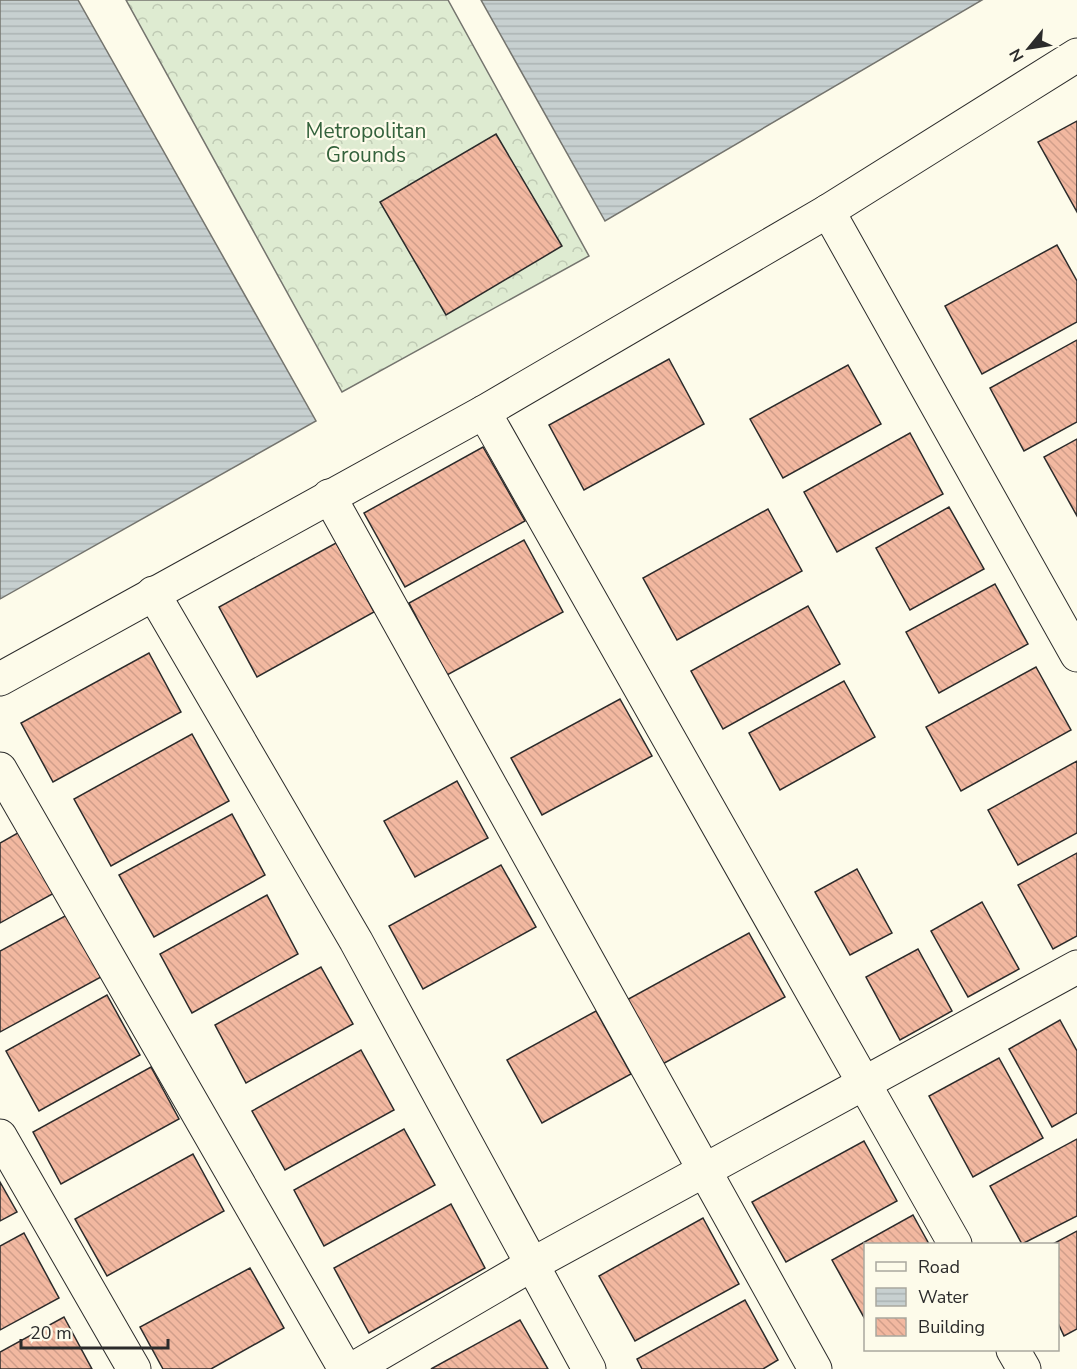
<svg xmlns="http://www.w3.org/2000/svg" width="1077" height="1369" font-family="'Nunito Sans',sans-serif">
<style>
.forest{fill:url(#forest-crowns);stroke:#74746e;stroke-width:1.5}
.water{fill:url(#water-rules);stroke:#74746e;stroke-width:1.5}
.building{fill:url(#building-back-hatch);stroke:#2b2b2b;stroke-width:1.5}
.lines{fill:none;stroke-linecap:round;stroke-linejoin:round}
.street-casing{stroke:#2b2b2b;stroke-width:35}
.secondary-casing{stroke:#2b2b2b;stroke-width:35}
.street{stroke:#fdfbea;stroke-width:33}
.secondary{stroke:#fdfbea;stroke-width:33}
.labels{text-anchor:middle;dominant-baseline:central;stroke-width:4.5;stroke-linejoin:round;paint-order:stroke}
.park-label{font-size:21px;fill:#34623c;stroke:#fdfbea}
</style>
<defs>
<pattern id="forest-crowns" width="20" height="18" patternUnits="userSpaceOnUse" patternTransform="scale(1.5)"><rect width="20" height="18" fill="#deebd1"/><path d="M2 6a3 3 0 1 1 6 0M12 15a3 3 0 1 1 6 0" fill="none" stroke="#bfcab4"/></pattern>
<pattern id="water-rules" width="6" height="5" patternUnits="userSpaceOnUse" patternTransform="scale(1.5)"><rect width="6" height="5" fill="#c7d0d0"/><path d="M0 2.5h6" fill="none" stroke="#abb3b3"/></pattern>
<pattern id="building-back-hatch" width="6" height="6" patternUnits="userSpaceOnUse" patternTransform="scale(1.5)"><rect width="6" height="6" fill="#f2b8a0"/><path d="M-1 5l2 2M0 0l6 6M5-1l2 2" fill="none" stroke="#d09e8a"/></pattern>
</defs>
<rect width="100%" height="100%" fill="#fdfbea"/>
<path class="forest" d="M126,0h322l141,256 -247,136z"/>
<g class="water">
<path d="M0,0h78l238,421 -316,178z"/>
<path d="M481,0h501l-377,221z"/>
</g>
<g class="building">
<path d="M1077,121v91l-39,-70z"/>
<path d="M496,134l66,112 -116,69 -66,-113z"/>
<path d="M1057,245l20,36v41l-95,52 -37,-68z"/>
<path d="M1077,340v82l-53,29 -34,-63z"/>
<path d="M669,359l35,65 -120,66 -35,-65z"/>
<path d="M848,365l33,59 -98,54 -33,-59z"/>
<path d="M910,433l33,61 -106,58 -33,-60z"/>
<path d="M1077,439v77l-33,-59z"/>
<path d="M483,447l42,74 -120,66 -41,-74z"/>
<path d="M949,507l35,62 -74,41 -34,-62z"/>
<path d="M768,509l34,62 -125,69 -34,-62z"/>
<path d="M524,540l39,72 -116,63 -38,-72z"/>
<path d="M336,543l38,69 -117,65 -38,-70z"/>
<path d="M995,584l33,60 -89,49 -33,-61z"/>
<path d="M808,606l32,58 -117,65 -32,-58z"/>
<path d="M149,653l32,59 -128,70 -32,-59z"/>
<path d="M1036,667l35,63 -110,61 -35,-64z"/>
<path d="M844,681l31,56 -95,53 -31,-57z"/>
<path d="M620,699l32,57 -110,59 -31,-57z"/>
<path d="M192,734l37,67 -118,65 -37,-67z"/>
<path d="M1077,761v72l-59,32 -30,-55z"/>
<path d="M457,781l31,57 -73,39 -31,-56z"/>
<path d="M232,814l33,61 -111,62 -35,-62z"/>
<path d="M23,830l33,62 -56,31v-80z"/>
<path d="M1077,853v83l-24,13 -35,-64z"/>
<path d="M501,865l35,62 -113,62 -34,-63z"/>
<path d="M857,869l35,64 -42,22 -35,-63z"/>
<path d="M267,895l31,59 -106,59 -32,-59z"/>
<path d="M982,902l37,67 -51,28 -37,-66z"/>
<path d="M67,915l34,62 -101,55v-81z"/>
<path d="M749,933l36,64 -126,69 -36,-64z"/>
<path d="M918,949l34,62 -52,29 -34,-63z"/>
<path d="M321,967l32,57 -107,59 -31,-58z"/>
<path d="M107,995l33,60 -101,56 -33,-60z"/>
<path d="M596,1011l35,63 -89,49 -35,-63z"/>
<path d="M1060,1020l17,31v62l-25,14 -43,-78z"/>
<path d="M361,1050l33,60 -109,60 -33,-59z"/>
<path d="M999,1058l44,80 -70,39 -44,-81z"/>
<path d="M151,1067l28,52 -118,65 -28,-52z"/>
<path d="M404,1129l31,56 -111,61 -30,-56z"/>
<path d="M1077,1139v77l-55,28 -32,-58z"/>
<path d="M864,1141l33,60 -111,61 -34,-60z"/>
<path d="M193,1154l31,57 -117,65 -32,-57z"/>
<path d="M0,1182l17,30 -17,9z"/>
<path d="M451,1204l34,64 -116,65 -35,-65z"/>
<path d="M913,1215l16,29h-63v77l-34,-61z"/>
<path d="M703,1218l36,66 -104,57 -36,-65z"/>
<path d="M1077,1231v98l-13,7 -6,-13v-79h-5z"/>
<path d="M24,1233l35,65 -59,32v-84z"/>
<path d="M250,1268l34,60 -73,41h-48l-23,-42z"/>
<path d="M745,1300l33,60 -15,9h-121l-5,-10z"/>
<path d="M64,1317l28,52h-92v-17z"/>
<path d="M520,1320l28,49h-117z"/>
</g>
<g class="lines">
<defs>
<g id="street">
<path d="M828,211l249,444"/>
<path d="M484,412l471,832"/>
<path d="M329,496l486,873"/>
<path d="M153,593l203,348 233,428"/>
<path d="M0,769l345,600"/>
<path d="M0,1136l134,233"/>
<path d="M1013,1350l11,19"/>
<path d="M353,1369l178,-104 546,-298"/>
</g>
<path id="secondary" d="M0,679l484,-267 344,-201 249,-156"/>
</defs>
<use href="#street" class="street-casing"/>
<use href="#secondary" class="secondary-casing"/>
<use href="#street" class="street"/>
<use href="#secondary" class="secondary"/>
</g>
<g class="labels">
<g class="park-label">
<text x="366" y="131">Metropolitan<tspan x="366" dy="24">Grounds</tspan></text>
</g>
</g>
<rect x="864" y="1243" width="195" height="108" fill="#fdfbea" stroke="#a9a89e" stroke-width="1.5"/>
<rect x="876" y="1262" width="30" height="9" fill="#fdfbea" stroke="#a9a89e" stroke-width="1.5"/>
<text x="918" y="1273" font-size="18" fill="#2b2b2b">Road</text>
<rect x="876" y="1288" width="30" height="18" fill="url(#water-rules)" stroke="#a9a89e" stroke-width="1.5"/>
<text x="918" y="1303" font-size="18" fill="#2b2b2b">Water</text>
<rect x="876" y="1318" width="30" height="18" fill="url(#building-back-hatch)" stroke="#a9a89e" stroke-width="1.5"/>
<text x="918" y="1333" font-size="18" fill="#2b2b2b">Building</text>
<g transform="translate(1029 48) rotate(240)" stroke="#fdfbea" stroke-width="4.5" paint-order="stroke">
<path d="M0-4.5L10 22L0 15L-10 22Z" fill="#2b2b2b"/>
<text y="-9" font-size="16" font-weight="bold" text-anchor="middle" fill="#2b2b2b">N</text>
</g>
<path d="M21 1339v9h147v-9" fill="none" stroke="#2b2b2b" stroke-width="3"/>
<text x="30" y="1339" font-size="18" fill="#2b2b2b" stroke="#fdfbea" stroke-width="4.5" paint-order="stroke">20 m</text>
</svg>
